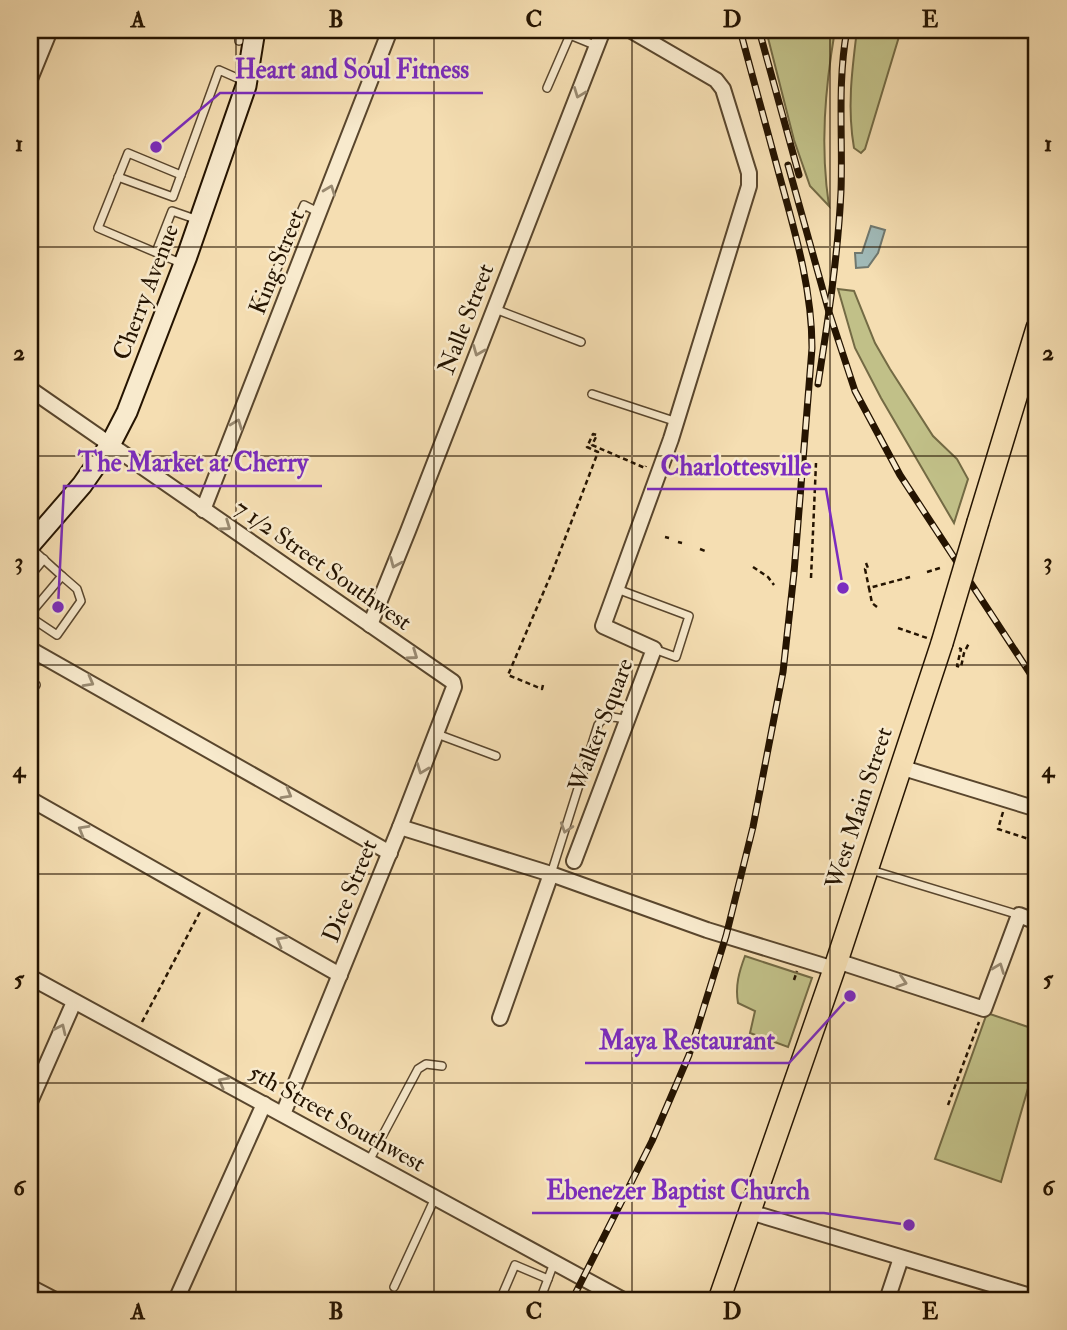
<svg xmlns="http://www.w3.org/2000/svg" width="1067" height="1330" font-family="'IM FELL Double Pica',serif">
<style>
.green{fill:#c1c088;stroke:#736a44;stroke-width:2}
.water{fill:#a0b9b7;stroke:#6f776e;stroke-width:2}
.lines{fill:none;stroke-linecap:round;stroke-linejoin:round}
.lane-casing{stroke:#59462d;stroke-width:10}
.street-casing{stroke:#59462d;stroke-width:18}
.secondary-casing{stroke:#251401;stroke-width:23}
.primary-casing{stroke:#251401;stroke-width:24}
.path{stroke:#251401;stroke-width:2.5;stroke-dasharray:5 3.5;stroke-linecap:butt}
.lane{stroke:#f8eacd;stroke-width:7}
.street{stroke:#f8eacd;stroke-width:14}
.secondary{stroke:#f8eacd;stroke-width:19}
.primary{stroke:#f5deb2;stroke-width:21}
.rail-casing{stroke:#251401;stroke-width:7}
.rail{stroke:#f8eacd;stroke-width:4.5;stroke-dasharray:13;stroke-linecap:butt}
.primary-bridge-casing{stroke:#251401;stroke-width:24;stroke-linecap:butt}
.primary-bridge{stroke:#f5deb2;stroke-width:21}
.oneway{stroke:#998a71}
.grid{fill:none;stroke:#251401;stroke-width:2;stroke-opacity:0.55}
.labels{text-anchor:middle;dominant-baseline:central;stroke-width:5;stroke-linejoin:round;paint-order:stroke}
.street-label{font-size:24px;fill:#251401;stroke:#f8eacd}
.leader{fill:none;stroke:#7b2cbf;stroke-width:2.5}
.callout-dot{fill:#7b2cbf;stroke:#f8eacd;stroke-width:2.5}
.callout-label{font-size:26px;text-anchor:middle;font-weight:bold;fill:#7b2cbf;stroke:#f8eacd;stroke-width:5;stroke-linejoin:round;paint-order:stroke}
.neatline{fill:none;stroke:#251401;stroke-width:2.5}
.grid-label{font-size:23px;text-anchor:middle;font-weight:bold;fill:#251401}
</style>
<rect width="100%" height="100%" fill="#f5deb2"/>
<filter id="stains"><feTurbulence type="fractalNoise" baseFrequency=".00286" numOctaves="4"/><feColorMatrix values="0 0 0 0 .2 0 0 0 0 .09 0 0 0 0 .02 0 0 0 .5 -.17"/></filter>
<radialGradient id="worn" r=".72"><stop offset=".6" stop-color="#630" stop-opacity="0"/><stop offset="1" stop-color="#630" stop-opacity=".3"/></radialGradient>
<g class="green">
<path d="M766,30h69c-10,59 -15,116 -6,176l-19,-20 -16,-46z"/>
<path d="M857,30h44l-36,119 -4,4 -7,-5c-7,-40 -2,-78 3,-118z"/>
<path d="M838,289l16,2 21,52 15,26 43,67 24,23 11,20 -14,44 -73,-125 -26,-50z"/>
<path d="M745,956l67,22 -24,69 -38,-14 5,-22 -17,-8c-3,-17 1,-31 7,-47z"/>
<path d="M987,1013l50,17v27l-36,125 -66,-23z"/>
</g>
<path class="water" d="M871,226l14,4 -7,23 -10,14 -12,1 -1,-15h7z"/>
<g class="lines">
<defs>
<g id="lane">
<path d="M239,41v-11"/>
<path d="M547,88l23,-53 27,11"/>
<path d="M181,175l-53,-22 -30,75 85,36"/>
<path d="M118,177l55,20 46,-127 25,11"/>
<path d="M156,252l16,-41 26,9"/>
<path d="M263,302l41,-97 16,8"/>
<path d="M495,309l86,33"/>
<path d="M592,394l85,28"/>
<path d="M30,576l14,-17"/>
<path d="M617,589l72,27 -13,41 -22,-8"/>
<path d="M30,614l32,-38 -32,-29"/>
<path d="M30,617l27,18 24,-34 -4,-12 -15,-13"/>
<path d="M30,681l6,4 -6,8"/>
<path d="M437,734l59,22"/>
<path d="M871,870l148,45"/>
<path d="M551,874l47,-149c7,-12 18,-8 29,-5"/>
<path d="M369,1161l49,-92 8,-5 16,2"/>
<path d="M394,1287l41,-89"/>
<path d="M500,1300l15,-35 33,14"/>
<path d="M540,1300l14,-37"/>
</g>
<g id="street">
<path d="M30,79l20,-49"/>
<path d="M30,389l423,293 1,5 -54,140 -117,287"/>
<path d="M203,510l187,-480"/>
<path d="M370,625l38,-94 195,-501"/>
<path d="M30,649l360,204"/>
<path d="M900,767l137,42"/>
<path d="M30,799l310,176"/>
<path d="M400,827l151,47 156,56 127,39"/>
<path d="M574,861l80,-212 -51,-23 68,-187 78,-253v-13l-26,-84 -7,-9 -86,-50"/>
<path d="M837,961l147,48 35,-94 18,7"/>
<path d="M30,977l593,323"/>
<path d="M500,1018l51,-144"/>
<path d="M30,1102l44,-100"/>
<path d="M750,1212l287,86"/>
<path d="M30,1287l25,13"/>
<path d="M176,1300l88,-196"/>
<path d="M887,1300l14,-42"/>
</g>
<path id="secondary" d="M30,545l52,-60 28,-40 17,-33 60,-156 59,-170 9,-56"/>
<g id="primary">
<path d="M978,522l59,-194"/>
<path d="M719,1300l118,-339 105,-318"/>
</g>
</defs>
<use href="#lane" class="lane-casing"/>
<use href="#street" class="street-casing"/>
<use href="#secondary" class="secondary-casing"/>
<use href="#primary" class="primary-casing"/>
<g class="path">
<path d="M665,537l4,1"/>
<path d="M678,542l4,1"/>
<path d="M700,549l5,2"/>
<path d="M866,563l2,5 -3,1 4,19"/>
<path d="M753,567l15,10 6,8"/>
<path d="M927,572l13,-4"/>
<path d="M811,578l5,-115"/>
<path d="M877,607l-5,-4 -3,-15 41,-11"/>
<path d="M898,628l29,10"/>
<path d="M959,648l2,1 -4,17 4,1 3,-14 5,-10"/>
<path d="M543,685l-1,4 -34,-14 45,-105 45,-118 -11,-5 6,-13 4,1 -5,10 53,23 1,-2"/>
<path d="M1003,812l-5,17 37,12"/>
<path d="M794,980l3,-9"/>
<path d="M142,1022l59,-112"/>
<path d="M948,1105l31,-83"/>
</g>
<use href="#lane" class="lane"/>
<use href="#street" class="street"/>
<use href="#secondary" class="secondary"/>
<use href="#primary" class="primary"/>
<defs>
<g id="rail">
<path d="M759,30l40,145"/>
<path d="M788,165l41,147 26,79 45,84 137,209"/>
<path d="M818,384c10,-64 20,-128 23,-193 2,-53 -4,-108 6,-161"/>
<path d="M572,1300l80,-159 37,-86 37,-119 27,-109 30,-155 11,-99 18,-225c0,-56 -15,-109 -30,-163 -14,-52 -28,-103 -42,-155"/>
</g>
</defs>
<use href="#rail" class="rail-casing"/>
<use href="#rail" class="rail"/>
<defs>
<path id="primary-bridge" d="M942,643l36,-121"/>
</defs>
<use href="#primary-bridge" class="primary-bridge-casing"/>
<use href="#primary-bridge" class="primary-bridge"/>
</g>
<defs><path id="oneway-chevron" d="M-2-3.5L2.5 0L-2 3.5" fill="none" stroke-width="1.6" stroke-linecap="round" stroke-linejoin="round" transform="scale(1.75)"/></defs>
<g class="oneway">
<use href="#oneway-chevron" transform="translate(579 93) rotate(111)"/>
<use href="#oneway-chevron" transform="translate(330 190) rotate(-69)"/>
<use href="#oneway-chevron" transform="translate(478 351) rotate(112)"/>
<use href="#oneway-chevron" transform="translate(237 424) rotate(-69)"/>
<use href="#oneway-chevron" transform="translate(226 526) rotate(35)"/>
<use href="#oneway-chevron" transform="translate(395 563) rotate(113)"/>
<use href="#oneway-chevron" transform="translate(413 655) rotate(35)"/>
<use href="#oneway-chevron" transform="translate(89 682) rotate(29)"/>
<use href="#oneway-chevron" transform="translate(422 769) rotate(111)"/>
<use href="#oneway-chevron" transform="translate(287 794) rotate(30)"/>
<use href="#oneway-chevron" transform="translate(566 828) rotate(108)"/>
<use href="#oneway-chevron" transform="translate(83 830) rotate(-150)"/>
<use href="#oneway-chevron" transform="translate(281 941) rotate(-151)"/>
<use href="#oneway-chevron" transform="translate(999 968) rotate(-69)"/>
<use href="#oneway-chevron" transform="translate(902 982) rotate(18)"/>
<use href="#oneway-chevron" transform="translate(61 1029) rotate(-65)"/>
<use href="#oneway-chevron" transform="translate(223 1082) rotate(-152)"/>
</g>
<path class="grid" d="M236,30v1270M434,30v1270M632,30v1270M830,30v1270M30,247h1007M30,456h1007M30,665h1007M30,874h1007M30,1083h1007"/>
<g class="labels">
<g class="street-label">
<text transform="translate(277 262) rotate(-68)">King Street</text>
<text transform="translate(146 292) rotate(-69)">Cherry Avenue</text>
<text transform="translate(466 319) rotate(-69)">Nalle Street</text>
<text transform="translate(323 565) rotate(35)">7 1/2 Street Southwest</text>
<text transform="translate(601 725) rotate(-69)">Walker Square</text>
<text transform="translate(859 808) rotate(-72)">West Main Street</text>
<text transform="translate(350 891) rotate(-68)">Dice Street</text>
<text transform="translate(337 1118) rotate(29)">5th Street Southwest</text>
</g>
</g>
<path class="leader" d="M156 147L220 93H483M58 607L64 486H322M843 588L826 489H647M850 996L789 1063H585M909 1225L824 1213H532"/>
<g class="callout-dot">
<circle cx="156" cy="147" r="7"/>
<circle cx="58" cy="607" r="7"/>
<circle cx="843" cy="588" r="7"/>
<circle cx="850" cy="996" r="7"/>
<circle cx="909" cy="1225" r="7"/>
</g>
<g class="callout-label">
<text x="352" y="78">Heart and Soul Fitness</text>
<text x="193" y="471">The Market at Cherry</text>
<text x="736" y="475">Charlottesville</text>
<text x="687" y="1049">Maya Restaurant</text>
<text x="678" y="1199">Ebenezer Baptist Church</text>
</g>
<rect width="1067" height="1330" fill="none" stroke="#f5deb2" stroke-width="77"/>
<rect x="38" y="38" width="990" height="1254" class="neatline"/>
<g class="grid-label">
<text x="138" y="27">A</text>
<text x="336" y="27">B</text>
<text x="534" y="27">C</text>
<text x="732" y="27">D</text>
<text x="930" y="27">E</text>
<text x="19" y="151">1</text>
<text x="1048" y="151">1</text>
<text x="19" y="360">2</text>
<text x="1048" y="360">2</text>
<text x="19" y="569">3</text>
<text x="1048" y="569">3</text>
<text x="19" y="777">4</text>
<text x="1048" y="777">4</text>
<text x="19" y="986">5</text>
<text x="1048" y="986">5</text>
<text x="19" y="1195">6</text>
<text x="1048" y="1195">6</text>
<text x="138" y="1319">A</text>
<text x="336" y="1319">B</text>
<text x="534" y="1319">C</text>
<text x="732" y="1319">D</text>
<text x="930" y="1319">E</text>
</g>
<rect width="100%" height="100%" filter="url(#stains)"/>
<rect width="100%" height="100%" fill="url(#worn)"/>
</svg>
